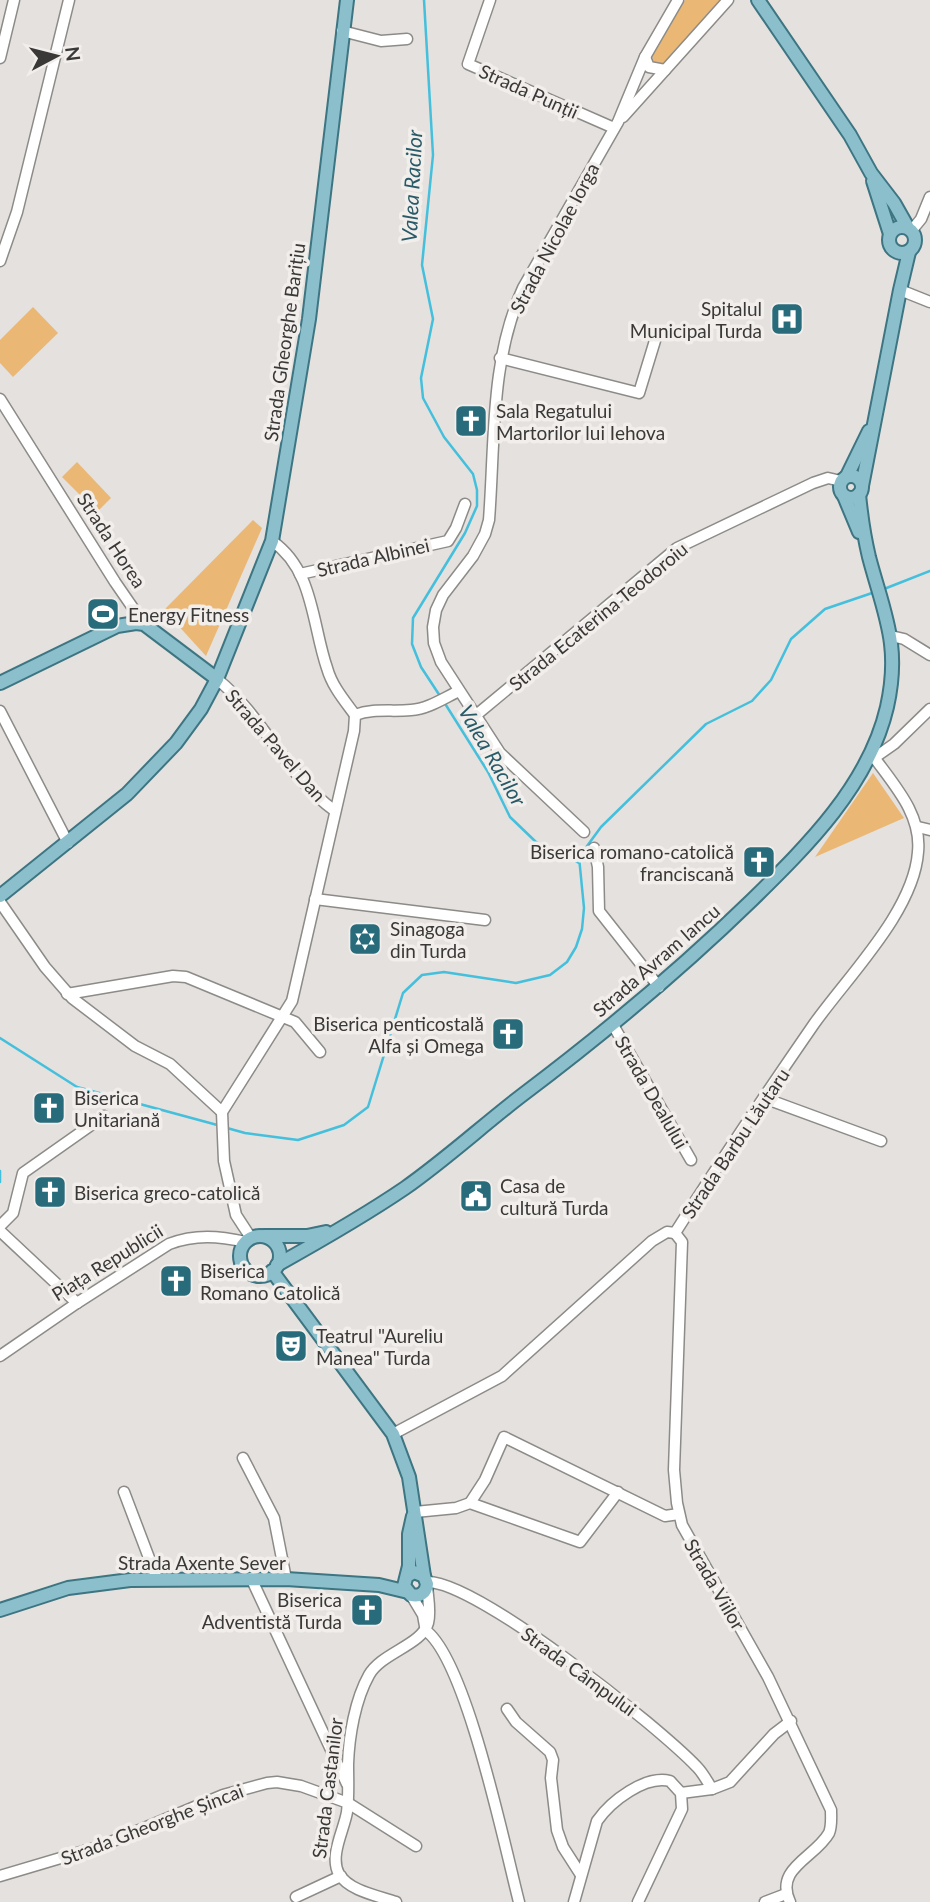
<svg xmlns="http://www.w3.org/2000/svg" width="930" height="1902" font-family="Lato,sans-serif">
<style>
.green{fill:#eab874}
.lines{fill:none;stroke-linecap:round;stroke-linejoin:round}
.stream{stroke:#44bfdc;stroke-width:2.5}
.minor-casing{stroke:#8d8b88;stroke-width:13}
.major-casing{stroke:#3d7582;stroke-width:16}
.minor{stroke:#fff;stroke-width:10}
.major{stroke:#8bbfcc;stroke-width:12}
.labels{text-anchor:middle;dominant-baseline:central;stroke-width:7;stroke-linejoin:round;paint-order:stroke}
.street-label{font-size:19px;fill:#3a3938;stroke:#f1eeeb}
.poi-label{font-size:19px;fill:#3a3938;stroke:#f1eeeb;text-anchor:start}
.water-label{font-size:21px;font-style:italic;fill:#285a67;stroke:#f1eeeb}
</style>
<rect width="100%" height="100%" fill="#e4e1de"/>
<g class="green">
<path d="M685,0h35l-58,65 -7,-1 -3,-7z"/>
<path d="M33,307l25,26 -45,44 -13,-14v-23z"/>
<path d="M77,462l34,36 -14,14 -35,-35z"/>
<path d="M253,520l9,8 -56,128 -42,-46z"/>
<path d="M873,773l31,45 -89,39z"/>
</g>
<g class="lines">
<g class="stream">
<path d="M424,0l9,155 -11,110 11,54 -12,59 2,20 21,39 29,37 4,16v16l-12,27 -52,85 -1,26 9,23 19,29"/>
<path d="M884,589l46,-18"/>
<path d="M444,702l44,70 22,45 26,25 43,21"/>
<path d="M0,1038l77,49 144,39"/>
<path d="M227,1128l18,5 53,7 46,-15 24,-18 35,-114 19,-18 22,-3 72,11 34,-8 17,-13 9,-15 6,-18 2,-21 -5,-51 22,-30 105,-103 46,-23 19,-21 20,-41 34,-30 50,-17"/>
<path d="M0,1171v11"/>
</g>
<defs>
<g id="minor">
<path d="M490,0l-22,64 146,64"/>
<path d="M342,31l39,10 26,-2"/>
<path d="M645,57l4,10 16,3"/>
<path d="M0,58l14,-58"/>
<path d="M623,117l105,-117"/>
<path d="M912,230l9,-11 9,-22"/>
<path d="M0,261l17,-49 52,-212"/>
<path d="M900,290l30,12"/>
<path d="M500,358l139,35 18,-59"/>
<path d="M0,399l115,183 29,42"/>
<path d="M272,541c42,29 40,84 55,127 5,18 17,32 28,47"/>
<path d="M300,574l148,-33 8,-13 9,-24"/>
<path d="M891,636l13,3 26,16"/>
<path d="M217,679c47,38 69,97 118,132"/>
<path d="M0,711l68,132"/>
<path d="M355,715c19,-7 36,-3 56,-5 17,-1 33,-12 48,-19"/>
<path d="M475,716l202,-168 136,-65 15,-5 13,3"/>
<path d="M874,758l20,-14 36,-35"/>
<path d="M918,827l12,3"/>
<path d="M584,832l-84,-79 -59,-91 -7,-19 -1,-16 3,-17 7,-15 30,-39 12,-22 4,-14c6,-78 1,-160 34,-232l95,-166 27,-65 33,-57"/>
<path d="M594,848l4,19 1,44 60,76"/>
<path d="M315,899l170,21"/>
<path d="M0,902l45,65 27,31 63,48 35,18 52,48"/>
<path d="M67,994l106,-18 13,1 109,45 25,30"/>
<path d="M613,1025l78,135"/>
<path d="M764,1098l117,43"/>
<path d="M0,1226l13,-13 10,-40 81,-57"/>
<path d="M0,1231l77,72"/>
<path d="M675,1233l7,9 -8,228 3,33 5,22 86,152 63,133c0,8 1,16 -2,23 -14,25 -55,35 -39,69"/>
<path d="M675,1233c45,-71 92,-141 139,-209 34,-48 100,-113 104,-172 4,-39 -26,-69 -47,-99"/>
<path d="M251,1238l-15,-23 -12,-54 -2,-49 70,-111 62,-270 1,-16"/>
<path d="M0,1356l77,-53 92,-59c26,-10 50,-8 77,-2"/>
<path d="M393,1434l109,-58 150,-135 15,-9 8,1"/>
<path d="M243,1458l31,60 12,61"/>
<path d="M124,1492l33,87"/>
<path d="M470,1503l15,-23 19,-43 161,79 14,-2"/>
<path d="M415,1512l41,-4 14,-5 110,39 38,-50"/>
<path d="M251,1578l96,206"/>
<path d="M427,1582c50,-1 232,145 270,185 6,6 10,14 15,22"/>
<path d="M411,1595l12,20 2,11"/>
<path d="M425,1630c41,28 80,218 94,272"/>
<path d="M507,1709l9,13 34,30 3,8 -2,18 6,52 6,17 18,28"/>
<path d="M681,1793l31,-4 18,-7 44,-48 17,-13"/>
<path d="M0,1876l101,-30 122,-51 44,-12 10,-1 24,4 47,17 68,43"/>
<path d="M296,1897l45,-21"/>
<path d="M396,1902c-17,-6 -47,-11 -57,-28 -10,-18 5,-44 8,-62 2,-16 1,-32 1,-48 1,-28 7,-64 21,-89 12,-22 53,-30 59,-52 3,-11 0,-25 -1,-37"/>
<path d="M574,1902l23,-81c14,-20 48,-46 73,-40l11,12 1,16 -44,93"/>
<path d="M765,1902l21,-8"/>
</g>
<g id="major">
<path d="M758,0l92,135 21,38 23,30 13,23"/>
<path d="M873,181l17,53"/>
<circle cx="902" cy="240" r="13"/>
<circle cx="851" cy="487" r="11"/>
<path d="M847,476l22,-45"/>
<path d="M862,486l38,-196 9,-38"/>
<path d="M844,496l15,36"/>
<path d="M0,683l117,-57 19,-3 8,1 73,55"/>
<path d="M0,896l127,-102 49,-51 25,-34 16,-30 55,-138 37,-222 38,-319"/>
<path d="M264,1236h43l19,-4"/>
<circle cx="260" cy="1256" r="20"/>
<path d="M277,1265c43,-24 87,-49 128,-77 40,-28 77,-62 116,-92 81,-61 158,-125 231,-196 55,-54 117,-115 135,-193 14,-62 -3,-93 -18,-150 -5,-21 -8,-42 -10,-63"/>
<path d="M272,1271l121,163 16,43 15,99"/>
<path d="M407,1576l7,-4 10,4 3,8c-1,9 -7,13 -16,11l-7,-9 5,-20v-32l4,-18"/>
<path d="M0,1610l68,-22 62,-8 156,-1 93,6 29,7"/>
</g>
</defs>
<use href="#minor" class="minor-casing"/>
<use href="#major" class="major-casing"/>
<use href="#minor" class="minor"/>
<use href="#major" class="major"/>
</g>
<defs>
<symbol id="hospital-square" viewBox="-11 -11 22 22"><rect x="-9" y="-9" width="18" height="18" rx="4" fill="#286c7c" stroke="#f1eeeb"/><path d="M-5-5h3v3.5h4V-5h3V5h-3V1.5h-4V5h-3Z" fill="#fff"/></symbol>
<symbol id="church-square" viewBox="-11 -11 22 22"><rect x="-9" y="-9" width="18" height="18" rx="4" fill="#286c7c" stroke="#f1eeeb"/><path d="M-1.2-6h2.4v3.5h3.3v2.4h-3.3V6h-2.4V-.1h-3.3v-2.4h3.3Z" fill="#fff"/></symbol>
<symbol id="stadium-square" viewBox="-11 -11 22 22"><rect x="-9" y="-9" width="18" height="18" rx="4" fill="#286c7c" stroke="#f1eeeb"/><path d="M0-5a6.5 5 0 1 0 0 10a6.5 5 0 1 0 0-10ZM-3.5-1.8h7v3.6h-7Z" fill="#fff"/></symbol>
<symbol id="synagogue-square" viewBox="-11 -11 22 22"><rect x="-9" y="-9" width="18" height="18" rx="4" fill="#286c7c" stroke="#f1eeeb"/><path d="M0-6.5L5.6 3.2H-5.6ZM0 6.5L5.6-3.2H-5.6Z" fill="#fff"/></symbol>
<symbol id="civic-square" viewBox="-11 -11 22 22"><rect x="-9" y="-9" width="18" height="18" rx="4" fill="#286c7c" stroke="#f1eeeb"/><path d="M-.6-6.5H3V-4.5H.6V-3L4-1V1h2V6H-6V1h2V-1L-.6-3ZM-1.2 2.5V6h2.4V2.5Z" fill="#fff"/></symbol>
<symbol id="theatre-square" viewBox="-11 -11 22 22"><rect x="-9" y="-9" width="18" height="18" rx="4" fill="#286c7c" stroke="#f1eeeb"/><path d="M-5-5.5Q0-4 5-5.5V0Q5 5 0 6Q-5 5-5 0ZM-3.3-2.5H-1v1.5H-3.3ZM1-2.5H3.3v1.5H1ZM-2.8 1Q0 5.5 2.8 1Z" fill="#fff"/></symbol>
</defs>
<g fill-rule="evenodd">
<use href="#hospital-square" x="768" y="300" width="38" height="38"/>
<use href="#church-square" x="452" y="402" width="38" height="38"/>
<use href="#stadium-square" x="84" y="595" width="38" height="38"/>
<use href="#church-square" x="740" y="843" width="38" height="38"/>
<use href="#synagogue-square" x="346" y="920" width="38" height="38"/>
<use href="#church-square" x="489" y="1015" width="38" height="38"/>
<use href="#church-square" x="30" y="1089" width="38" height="38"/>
<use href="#church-square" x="31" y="1173" width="38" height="38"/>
<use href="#civic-square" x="457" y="1177" width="38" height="38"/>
<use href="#church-square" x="157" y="1262" width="38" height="38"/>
<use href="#theatre-square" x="272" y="1327" width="38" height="38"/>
<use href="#church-square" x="348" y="1591" width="38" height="38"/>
</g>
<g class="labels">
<g class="street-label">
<text transform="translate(529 91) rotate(24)">Strada Punții</text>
<text transform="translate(554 238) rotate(-62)">Strada Nicolae Iorga</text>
<text transform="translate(284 342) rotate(-82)">Strada Gheorghe Barițiu</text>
<text transform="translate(112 540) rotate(57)">Strada Horea</text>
<text transform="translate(373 557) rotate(-13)">Strada Albinei</text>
<text transform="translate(598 616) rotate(-39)">Strada Ecaterina Teodoroiu</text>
<text transform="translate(276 745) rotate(49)">Strada Pavel Dan</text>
<text transform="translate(656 960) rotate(-41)">Strada Avram Iancu</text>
<text transform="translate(652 1092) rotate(60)">Strada Dealului</text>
<text transform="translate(735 1143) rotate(-56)">Strada Barbu Lăutaru</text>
<text transform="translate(107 1262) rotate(-32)">Piața Republicii</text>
<text x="202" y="1562">Strada Axente Sever</text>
<text transform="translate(715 1584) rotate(60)">Strada Viilor</text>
<text transform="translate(579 1671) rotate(36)">Strada Câmpului</text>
<text transform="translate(327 1788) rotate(-83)">Strada Castanilor</text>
<text transform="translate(152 1824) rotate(-21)">Strada Gheorghe Șincai</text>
</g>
<g class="poi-label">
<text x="762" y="308" text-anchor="end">Spitalul<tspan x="762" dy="22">Municipal Turda</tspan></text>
<text x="496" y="410">Sala Regatului<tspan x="496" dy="22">Martorilor lui Iehova</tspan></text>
<text x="128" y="614">Energy Fitness</text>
<text x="734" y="851" text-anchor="end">Biserica romano-catolică<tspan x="734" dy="22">franciscană</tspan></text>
<text x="390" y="928">Sinagoga<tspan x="390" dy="22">din Turda</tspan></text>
<text x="484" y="1023" text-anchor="end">Biserica penticostală<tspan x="484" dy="22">Alfa și Omega</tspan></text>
<text x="74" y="1097">Biserica<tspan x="74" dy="22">Unitariană</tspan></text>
<text x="500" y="1185">Casa de<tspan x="500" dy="22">cultură Turda</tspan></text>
<text x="74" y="1192">Biserica greco-catolică</text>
<text x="200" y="1270">Biserica<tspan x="200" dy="22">Romano Catolică</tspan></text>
<text x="316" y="1335">Teatrul "Aureliu<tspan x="316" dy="22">Manea" Turda</tspan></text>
<text x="342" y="1599" text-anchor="end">Biserica<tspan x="342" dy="22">Adventistă Turda</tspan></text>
</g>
<g class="water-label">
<text transform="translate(411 186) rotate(-87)">Valea Racilor</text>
<text transform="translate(493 755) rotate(60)">Valea Racilor</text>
</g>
</g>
<g transform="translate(56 56) rotate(83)" stroke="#f1eeeb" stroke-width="5" paint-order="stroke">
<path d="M0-5L12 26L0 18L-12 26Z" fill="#3a3938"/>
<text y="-10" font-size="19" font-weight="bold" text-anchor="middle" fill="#3a3938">N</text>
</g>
</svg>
